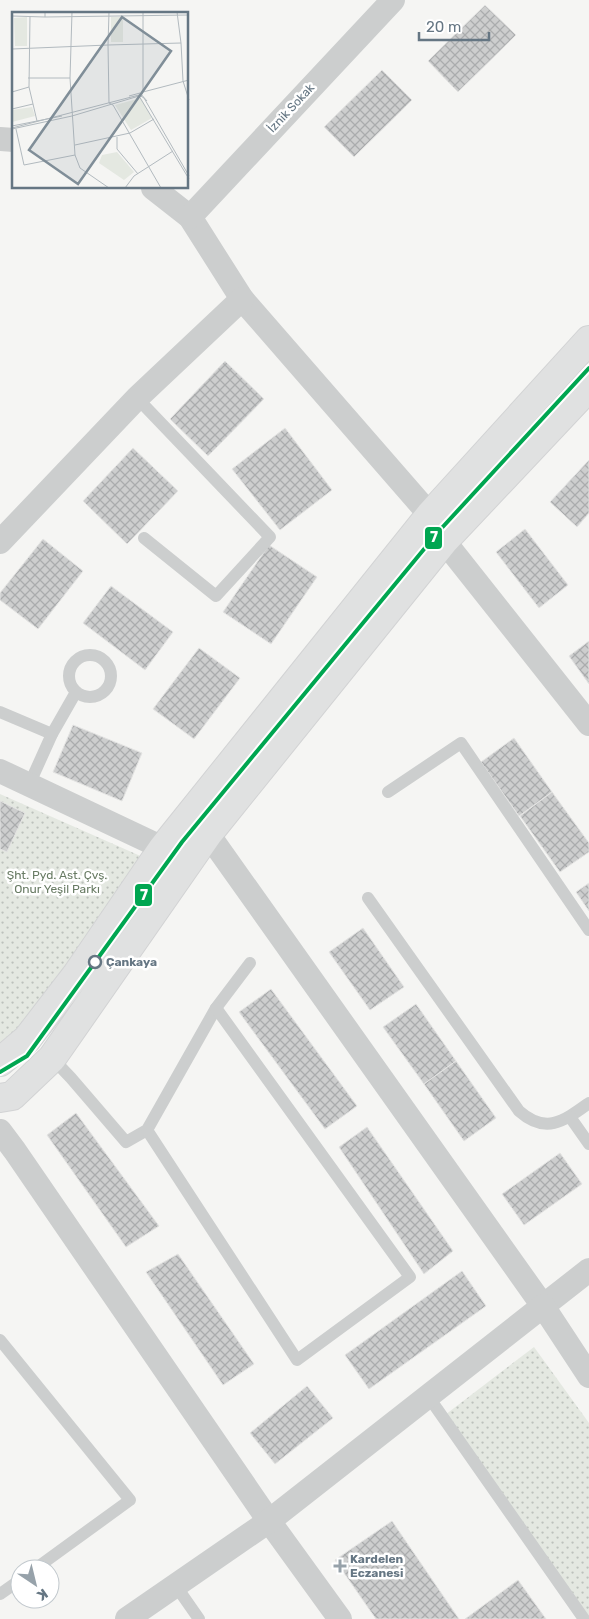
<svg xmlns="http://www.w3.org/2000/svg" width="589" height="1619" font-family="Rubik,sans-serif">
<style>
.park{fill:url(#park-dots)}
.building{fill:url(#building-cross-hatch);stroke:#e4e4e3}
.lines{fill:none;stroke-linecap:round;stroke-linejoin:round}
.secondary-casing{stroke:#d2d3d4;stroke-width:30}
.service{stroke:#cccece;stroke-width:12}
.minor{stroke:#cccece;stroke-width:24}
.secondary{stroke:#e0e1e1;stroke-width:28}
.tram-1-casing{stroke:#fff;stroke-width:8}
.tram-1{stroke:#00a651;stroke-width:4}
.stop-dot{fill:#fff;stroke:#657683;stroke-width:2.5}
.poi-dot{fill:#97a2aa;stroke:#fff;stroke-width:2}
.labels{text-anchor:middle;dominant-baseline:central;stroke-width:5;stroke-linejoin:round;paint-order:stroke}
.street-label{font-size:12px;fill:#657683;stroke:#fff}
.park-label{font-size:12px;fill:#687b63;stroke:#fff}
.stop-label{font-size:12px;font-weight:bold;fill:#657683;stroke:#fff;text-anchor:start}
.poi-label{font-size:12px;font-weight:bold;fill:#657683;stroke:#fff;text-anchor:start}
.inset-road{fill:none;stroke:#b2babf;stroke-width:1}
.view{fill:#808e98;fill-opacity:0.15;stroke:#808e98;stroke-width:2.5}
.inset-edge{fill:none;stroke:#657683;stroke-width:2.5}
.line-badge{stroke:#fff;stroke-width:2}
.badge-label{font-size:14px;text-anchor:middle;font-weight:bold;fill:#fff}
</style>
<defs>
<pattern id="park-dots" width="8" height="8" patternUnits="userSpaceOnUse" patternTransform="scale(1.25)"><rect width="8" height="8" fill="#e4e8e1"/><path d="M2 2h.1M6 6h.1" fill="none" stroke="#bcc1bc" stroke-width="1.8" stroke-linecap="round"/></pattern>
<pattern id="building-cross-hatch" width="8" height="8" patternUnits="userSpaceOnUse" patternTransform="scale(1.25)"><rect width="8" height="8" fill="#cdcece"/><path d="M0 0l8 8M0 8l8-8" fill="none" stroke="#aaacad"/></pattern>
</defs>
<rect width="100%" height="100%" fill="#f5f5f3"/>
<g class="park">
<path d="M0,794l145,64 -127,177 -18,14z"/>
<path d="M534,1347l55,76v195l-148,-200z"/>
</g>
<g class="building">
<path d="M485,5l31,30 -58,57 -30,-31z"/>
<path d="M382,70l30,30 -58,57 -30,-30z"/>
<path d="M225,361l39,38 -56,57 -38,-37z"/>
<path d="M285,428l47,62 -52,40 -48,-61z"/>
<path d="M133,448l45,43 -51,53 -44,-43z"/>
<path d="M589,460v53l-12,14 -27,-25z"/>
<path d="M525,529l43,56 -29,23 -43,-56z"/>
<path d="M43,539l40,32 -45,58 -38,-29v-7z"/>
<path d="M269,545l48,32 -46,67 -48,-32z"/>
<path d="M111,586l62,46 -28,38 -62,-47z"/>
<path d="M589,641v43l-20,-28z"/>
<path d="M199,648l41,30 -46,61 -41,-30z"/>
<path d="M73,725l69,28 -20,48 -69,-29z"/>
<path d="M514,738l38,54 -33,24 -38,-54z"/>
<path d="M552,792l37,51v9l-29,20 -40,-56z"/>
<path d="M0,801l25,12 -18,39 -7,-3z"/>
<path d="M589,883v28l-13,-19z"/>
<path d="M363,928l41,59 -34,23 -41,-58z"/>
<path d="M271,989l86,117 -32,23 -86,-117z"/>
<path d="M416,1004l40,57 -32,23 -41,-57z"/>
<path d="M456,1061l40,57 -32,23 -40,-57z"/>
<path d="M76,1113l83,113 -33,21 -79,-112z"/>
<path d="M367,1127l86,124 -29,23 -85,-127z"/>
<path d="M560,1153l22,31 -58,41 -22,-31z"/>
<path d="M178,1254l76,110 -31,21 -77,-113z"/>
<path d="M462,1271l24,35 -117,83 -24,-34z"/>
<path d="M307,1386l26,32 -58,46 -25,-31z"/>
<path d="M392,1521l67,98h-83l-41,-59z"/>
<path d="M518,1580l28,39h-81z"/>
</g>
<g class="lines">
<defs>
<g id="secondary">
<path d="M0,1062l27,-23 50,-65 86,-126 267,-333 159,-175"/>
<path d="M0,1098l12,-2 40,-38 156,-224 236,-293 145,-154"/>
</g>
</defs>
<use href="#secondary" class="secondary-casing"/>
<g class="service">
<path d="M137,398l133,139 -54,59 -72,-58"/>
<circle cx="90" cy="676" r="21"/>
<path d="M0,712l52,22"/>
<path d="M29,785l23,-51 24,-42"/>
<path d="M388,792l73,-49 128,187"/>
<path d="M368,898l151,213c27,24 45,10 70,-8"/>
<path d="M52,1058l19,20 55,64 21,-12 69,-122 34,-45"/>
<path d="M570,1117l19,27"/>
<path d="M147,1130l150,230 113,-83 -194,-269"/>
<path d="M0,1340l130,160 -95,69"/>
<path d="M428,1396l156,223"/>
<path d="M176,1586l23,33"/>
<path d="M0,1594l20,-14"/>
</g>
<g class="minor">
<path d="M0,139l14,1"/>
<path d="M153,188l37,29 52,82 188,216 14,26 145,183"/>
<path d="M190,217l203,-217"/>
<path d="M0,542l137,-144 105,-99"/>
<path d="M0,771l163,77 45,-14 335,472 46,-36"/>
<path d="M0,1131l15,20 254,370 71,98"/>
<path d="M127,1619l142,-98 274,-215 46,70"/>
</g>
<use href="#secondary" class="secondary"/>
<defs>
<path id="tram-1" d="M0,1072l27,-16 155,-214 257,-311 150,-163"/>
</defs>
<use href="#tram-1" class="tram-1-casing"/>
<use href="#tram-1" class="tram-1"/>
</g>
<circle class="stop-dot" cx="95" cy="962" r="6"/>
<path class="poi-dot" d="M337.5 1558.5h5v5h5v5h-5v5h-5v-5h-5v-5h5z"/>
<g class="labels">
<g class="street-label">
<text transform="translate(291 108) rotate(-47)">İznik Sokak</text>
</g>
<g class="park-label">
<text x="57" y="875">Şht. Pyd. Ast. Çvş.<tspan x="57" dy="14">Onur Yeşil Parkı</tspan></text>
</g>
<g class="stop-label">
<text x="106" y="962">Çankaya</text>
</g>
<g class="poi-label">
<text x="350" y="1559">Kardelen<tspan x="350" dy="14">Eczanesi</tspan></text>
</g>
</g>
<g transform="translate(12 12)">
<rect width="176" height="176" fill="#f5f5f3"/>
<path d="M15,5v29h-12l-1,-28zM99,5h12v25h-12zM129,86l11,20 -21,12 -16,-25zM20,95l3,9 -23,6v-12zM105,140l17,20 -10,8 -25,-17 3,-8z" fill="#e4e8e1"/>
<path class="inset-road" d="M60,0l-2,66 5,77 5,13 29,20M97,0l-1,33 73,-2 -4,-31M131,0v80M0,4l33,1v-5M18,4l-1,71 8,34M33,5l144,-2M169,31l2,38 6,19M0,37l96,-4 1,58 4,2 48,83M16,66h42M0,80l17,-5M117,84l11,-3 7,8M129,84l2,-4 46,-12M0,97l21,-5M0,114l50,-10M0,116l127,-33 5,3 45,78M0,117l60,-13 67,-20 50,83M4,117l8,36 51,-10M105,125v12l21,25M63,133l55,-12 24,-14M22,176h18M113,176l9,-12 39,-25"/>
<path class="view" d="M110,5l49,34 -93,133 -49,-34z"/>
<rect width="176" height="176" class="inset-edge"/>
</g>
<g class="line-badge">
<rect x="424" y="526" width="19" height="24" rx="5" fill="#00a651"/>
<rect x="134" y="883" width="19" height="24" rx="5" fill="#00a651"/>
</g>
<g class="badge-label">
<text x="434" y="542">7</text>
<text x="144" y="900">7</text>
</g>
<g transform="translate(35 1584) rotate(145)"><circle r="24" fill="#ffffff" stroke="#c1c8cd"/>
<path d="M0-4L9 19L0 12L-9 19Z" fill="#97a2aa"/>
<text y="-8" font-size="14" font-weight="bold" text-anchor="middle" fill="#657683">K</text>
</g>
<path d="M419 32v8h70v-8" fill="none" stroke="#657683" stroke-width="2.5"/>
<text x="426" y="32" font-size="15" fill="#657683" stroke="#ffffff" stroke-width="4" paint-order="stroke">20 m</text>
</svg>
